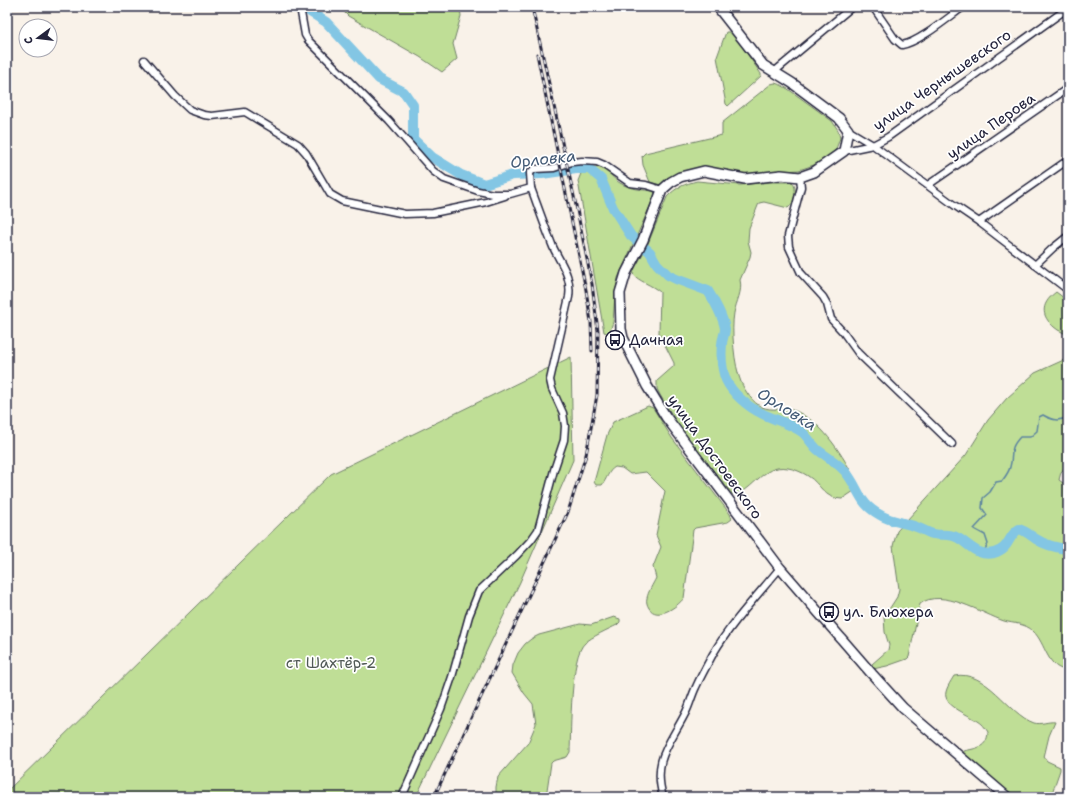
<svg xmlns="http://www.w3.org/2000/svg" width="1075" height="804" font-family="'Shantell Sans',sans-serif">
<style>
.green{fill:#bfde96;stroke:#708068}
.lines{fill:none;stroke-linecap:round;stroke-linejoin:round}
.stream{stroke:#5c84a0;stroke-width:1.5}
.river{stroke:#83c6e4;stroke-width:10}
.street-casing{stroke:#22223b;stroke-width:9}
.secondary-casing{stroke:#22223b;stroke-width:12}
.street{stroke:#fff;stroke-width:6}
.secondary{stroke:#fff;stroke-width:9}
.rail-casing{stroke:#22223b;stroke-width:3}
.rail{stroke:#fff;stroke-width:1.5;stroke-dasharray:4.5;stroke-linecap:butt}
.labels{text-anchor:middle;dominant-baseline:central;stroke-width:3.5;stroke-linejoin:round;paint-order:stroke}
.street-label{font-size:15px;fill:#22223b;stroke:#fff}
.poi-label{font-size:15px;fill:#22223b;stroke:#fff;text-anchor:start}
.park-label{font-size:15px;fill:#515a56;stroke:#fff}
.water-label{font-size:16px;font-style:italic;fill:#445b76;stroke:#fff}
</style>
<rect width="100%" height="100%" fill="#f9f2e9"/>
<filter id="ink" filterUnits="userSpaceOnUse"><feTurbulence type="fractalNoise" baseFrequency=".025" numOctaves="2"/><feDisplacementMap in="SourceGraphic" scale="8" xChannelSelector="R" yChannelSelector="G"/><feConvolveMatrix kernelMatrix="1 2 1 2 8 2 1 2 1" color-interpolation-filters="sRGB"/></filter>
<g filter="url(#ink)">
<g class="green">
<path d="M339,7h121l1,9 -8,28 4,15 -15,13 -22,-15 -72,-41z"/>
<path d="M726,32h5l4,4 26,38v2l-33,30 -2,-2 -9,-47z"/>
<path d="M775,83l6,2 7,4 25,18 19,14 6,9 2,8 -4,11 -8,8 -14,8 -15,5 -56,4 -24,-5 -15,-2 -43,18 -11,-3 -7,-17 -1,-9 3,-3 77,-18v-12l49,-39z"/>
<path d="M592,167c18,-1 16,9 28,16 10,6 23,7 34,8l1,4 -37,83 -3,17 -2,27 -3,9 -3,2 -3,-1 -26,-151 4,-10z"/>
<path d="M697,181l43,4 30,-3h22c6,6 3,21 -4,26l-24,-6 -5,1 -10,25 -1,13 3,11 -1,5 -10,23c3,11 -4,22 -6,33 -3,17 0,52 7,69 4,9 12,21 21,25 9,4 21,1 30,3 5,1 10,4 14,7 20,11 42,46 51,67l-3,7 -12,8c-18,0 -21,-15 -34,-23 -6,-4 -14,-7 -20,-8 -27,-5 -37,28 -56,26l-50,-63 -22,-36 -3,-6v-8l17,-15v-3l-15,-30 1,-41c-8,-7 -22,-11 -27,-18l1,-4 13,-24 20,-49c9,-10 18,-13 30,-16z"/>
<path d="M1056,292l12,9v36c-3,-4 -6,-5 -10,-7 -17,-12 -19,-25 -2,-38z"/>
<path d="M571,357l2,103 -53,122 -104,215h-409v-6l324,-317z"/>
<path d="M1068,358v106l-7,8 -2,8 4,3 5,-6v193c-21,0 -22,-27 -35,-39 -8,-8 -19,-7 -29,-10 -21,-7 -63,-34 -84,-17l-11,53 -2,2 -20,7 -14,3 -1,-5 16,-14 1,-5 -4,-13 -1,-15 13,-20 2,-8 -6,-43 4,-15 69,-76 22,-35 19,-22 28,-25z"/>
<path d="M648,406l5,2 19,30 58,76 2,5 -4,3 -33,6 -2,2 -9,68c-7,9 -27,23 -35,10 -2,-3 -3,-7 -2,-10 1,-6 6,-14 9,-20l-3,-11 8,-20 -5,-12 9,-44 -19,-19 -16,2 -8,-6 -7,-1c-7,4 -8,12 -13,18h-6l-2,-3 13,-47 6,-13z"/>
<path d="M614,617l6,2v3l-3,3c-8,4 -26,12 -32,18 -15,12 -14,88 -15,109l-3,5 -14,4 -2,2 -5,34h-50v-10l2,-10 30,-34 8,-19 -3,-20 -9,-11 -12,-20 1,-8 5,-12 7,-9 6,-5 8,-4 41,-11 11,1z"/>
<path d="M954,676c33,-7 54,38 80,47 7,2 14,-2 21,-1l-6,14 -5,21 3,4 13,6v3l-8,23 1,4h-40l-44,-33 -7,-8 2,-5c13,-3 23,-3 24,-19 -2,-3 -4,-6 -6,-8 -9,-8 -33,-15 -36,-27 -2,-6 5,-16 8,-21z"/>
</g>
<g class="lines">
<path class="stream" d="M983,553l5,-9 -3,-9 -11,-6 13,-14 -5,-7 1,-10 7,-6 6,-10 6,-1c3,-4 7,-9 8,-14 4,-14 -2,-17 10,-30h10l7,-6 2,-14 4,-2c9,5 15,7 25,2"/>
<path class="river" d="M316,7l-6,5 16,10 53,57 25,13 9,13v34l19,18 29,18 23,9 29,-9 29,-1 34,-5h13l12,10 12,29 18,28 19,16 7,12 11,11 8,4 32,12c6,9 16,28 17,38 0,5 -3,10 -3,15 -1,11 0,26 4,36 6,13 22,27 35,33 13,7 29,10 41,19 6,5 10,13 16,18 10,8 23,14 30,25 13,18 11,29 34,41 11,6 25,7 37,12 5,2 9,5 14,6 8,2 15,-1 23,3 13,6 20,20 38,16 17,-5 13,-17 25,-24 7,2 11,6 17,10 9,6 22,9 32,10"/>
<defs>
<g id="street">
<path d="M300,7l5,28 3,5 81,81 44,50 11,8 34,12 15,3h17l21,-6 -1,-15 4,-4 20,-1 18,-6 10,-1 15,1 7,3 26,18 16,2 16,5"/>
<path d="M873,7l22,32 7,6c16,-2 47,-28 61,-38"/>
<path d="M144,60l31,36 15,14 14,5 8,1 33,-4 53,32 8,9 24,41 12,7 63,13 28,-1 53,-11 19,-6"/>
<path d="M774,72l78,-65"/>
<path d="M848,130l25,15 81,60 25,17 89,68"/>
<path d="M844,151l29,-6 15,-8 180,-129"/>
<path d="M800,177l1,10 -3,11 -10,38 1,11 12,26 22,24 4,7 4,15 12,13 15,21 94,91"/>
<path d="M928,185l140,-97"/>
<path d="M979,222l89,-62"/>
<path d="M1035,265l18,-17 15,-12"/>
<path d="M402,797l39,-88 11,-32 17,-61 10,-25 38,-36 14,-15 7,-10 16,-60 10,-30 1,-14 -2,-13 -11,-24 -2,-9 19,-83c3,-21 -8,-33 -16,-50 -8,-20 -15,-40 -22,-59"/>
<path d="M663,797c-11,-38 7,-53 23,-85 4,-8 6,-17 10,-25 5,-11 11,-22 17,-33 18,-31 44,-58 67,-86"/>
</g>
<path id="secondary" d="M725,7l-5,3 43,55 29,18 47,35 9,12 -4,21 -30,21 -14,5 -19,-2 -36,4 -41,-8 -24,6 -9,5 -9,8 -19,50 -17,33 -6,20 1,36 2,9 24,48 19,31 114,151 92,106 31,34 104,89"/>
</defs>
<use href="#street" class="street-casing"/>
<use href="#secondary" class="secondary-casing"/>
<use href="#street" class="street"/>
<use href="#secondary" class="secondary"/>
<defs>
<g id="rail">
<path d="M537,54l49,236 5,32 1,29"/>
<path d="M434,797l134,-285 18,-57 11,-60 1,-64 -6,-47 -15,-74 -45,-203"/>
</g>
</defs>
<use href="#rail" class="rail-casing"/>
<use href="#rail" class="rail"/>
</g>
</g>
<defs>
<symbol id="bus-ring" viewBox="-11 -11 22 22"><circle r="9.5" fill="#fff" stroke="#22223b" stroke-width="1.5"/><path d="M-5-6H5V4H4V6H2V4H-2V6H-4V4H-5ZM-3.5-4V0h7V-4ZM-3.5 1.2v1.5H-2V1.2ZM2 1.2v1.5H3.5V1.2Z" fill="#22223b"/></symbol>
</defs>
<g fill-rule="evenodd">
<use href="#bus-ring" x="604" y="329" width="22" height="22"/>
<use href="#bus-ring" x="818" y="601" width="22" height="22"/>
</g>
<g class="labels">
<g class="street-label">
<text transform="translate(942 80) rotate(-35)">улица Чернышевского</text>
<text transform="translate(991 126) rotate(-35)">улица Перова</text>
<text transform="translate(715 457) rotate(54)">улица Достоевского</text>
</g>
<g class="poi-label">
<text x="629" y="340">Дачная</text>
<text x="843" y="612">ул. Блюхера</text>
</g>
<g class="park-label">
<text x="331" y="663">ст Шахтёр-2</text>
</g>
<g class="water-label">
<text transform="translate(543 159) rotate(-6)">Орловка</text>
<text transform="translate(787 409) rotate(32)">Орловка</text>
</g>
</g>
<rect width="1075" height="804" fill="none" stroke="#fff" stroke-width="24"/>
<rect x="12" y="12" width="1051" height="780" fill="none" stroke="#22223b" stroke-width="1.5" filter="url(#ink)"/>
<g transform="translate(38 38) rotate(255)"><circle r="19" fill="#ffffff" stroke="#a7a7b1"/>
<path d="M0-3L7 15L0 10L-7 15Z" fill="#22223b"/>
<text y="-6" font-size="11" font-weight="bold" text-anchor="middle" fill="#22223b">С</text>
</g>
</svg>
